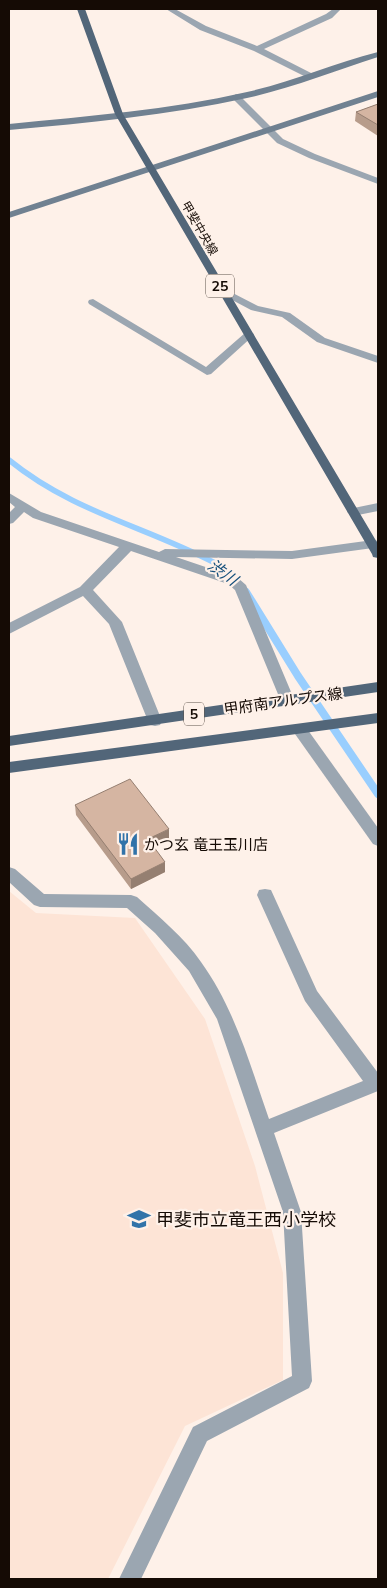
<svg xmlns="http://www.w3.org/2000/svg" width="387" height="1588" font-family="Mulish,'Noto Sans JP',sans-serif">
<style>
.built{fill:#fde4d6}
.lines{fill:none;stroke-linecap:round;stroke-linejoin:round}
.stream-far1{stroke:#99cefe;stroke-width:5.5}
.stream{stroke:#99cefe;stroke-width:8}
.street{fill:#9ba6b1;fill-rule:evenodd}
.secondary{fill:#708191;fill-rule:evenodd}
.primary{fill:#526679;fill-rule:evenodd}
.wall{fill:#b79c8b}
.shaded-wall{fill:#957f71}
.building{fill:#d5b5a2;stroke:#957f71}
.labels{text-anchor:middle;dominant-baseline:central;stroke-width:4.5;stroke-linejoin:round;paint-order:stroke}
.far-street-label{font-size:12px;fill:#150b05;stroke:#fef1e9}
.shield{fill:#fef1e9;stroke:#5b5049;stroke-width:1}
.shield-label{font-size:14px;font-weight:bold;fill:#150b05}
.street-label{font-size:15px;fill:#150b05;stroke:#fef1e9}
.poi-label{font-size:15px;fill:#150b05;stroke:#fef1e9;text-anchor:start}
.water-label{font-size:16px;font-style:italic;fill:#16507c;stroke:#fef1e9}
.near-poi-label{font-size:18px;fill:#150b05;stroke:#fef1e9;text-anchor:start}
</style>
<rect width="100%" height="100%" fill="#fef1e9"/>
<path class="built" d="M9,891l27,22 99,5 70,101 50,147 28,107v107l-98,46 -77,153h-99z"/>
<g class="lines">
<path class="stream-far1" d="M9,460c64,52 135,66 206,103l12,9 20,21"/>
<path class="stream" d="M246,592l52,84 80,118"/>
<g class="street">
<path d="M166,9h9l31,17 51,20 69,-32 7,-5h8l-9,9 -68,31 49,25v4l-3,1 -56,-28 -54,-21z"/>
<path d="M236,94l3,1 44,44 32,15 63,24v6l-69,-26 -32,-15 -44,-44 -1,-2z"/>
<path d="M223,288l35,18 32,7 35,25 53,18v7l-61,-21 -35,-25 -31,-7 -32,-17 -1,-2 1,-2z"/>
<path d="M93,299l113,68 39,-34h8l1,2 -43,39 -4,1 -118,-71 -1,-2 1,-2z"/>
<path d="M9,493l32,19 118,40 6,-3 127,2 81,-11 5,1v5l-5,2 -81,11 -116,-2 62,21 8,7 48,114 -2,4h-10l-2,-4 -45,-109 -7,-6 -97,-33 -38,39 29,32 40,99 -2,4 -5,1 -5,-1 -2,-4 -39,-97 -26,-28 -74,38v-11l71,-36 39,-40 -86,-29 -9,-6 -11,11 -4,1v-11l6,-6 -6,-5z"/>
<path d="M378,503v8l-25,5 -6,-4 2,-3z"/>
<path d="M300,725l5,1 73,102v18l-5,-2 -78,-110 -2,-4 2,-4z"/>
<path d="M9,867l6,2 29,25 87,1 6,2c22,20 47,40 64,65 34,47 49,103 68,157l94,-38 -58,-80 -48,-106 2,-5 6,-1 6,1 46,101 61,82v18l-104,42 27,79 11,169 -3,7 -102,53 -66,138h-22l74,-152 99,-51 -9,-164 -66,-193 -28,-48 -34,-38 -28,-25 -87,-1 -6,-2 -25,-23z"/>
</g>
<g class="secondary">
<path d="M378,52v5c-43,14 -86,31 -131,41 -78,17 -159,25 -238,32v-6c79,-8 160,-14 238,-32 45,-10 87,-29 131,-40z"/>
<path d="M378,91v6l-369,121v-6z"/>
</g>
<g class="primary">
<path d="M77,9h8l38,105 255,430v14l-5,-1 -1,-3 -257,-440z"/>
<path d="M378,682v10l-369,54v-10z"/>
<path d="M378,713v10l-369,50v-11z"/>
</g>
</g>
<g class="wall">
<path d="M378,104v32l-23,-15 1,-9z"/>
<path d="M75,805l94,34 -15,8 11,25 -34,17 -55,-74z"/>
</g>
<g class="shaded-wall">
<path d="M169,829v10l-21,11v-11z"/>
<path d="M165,862v10l-34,17v-10z"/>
</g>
<g class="building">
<path d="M378,104v21l-22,-13z"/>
<path d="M130,779l39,50 -21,10 17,23 -34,17 -56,-74z"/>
</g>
<defs>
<symbol id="restaurant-bare" viewBox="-9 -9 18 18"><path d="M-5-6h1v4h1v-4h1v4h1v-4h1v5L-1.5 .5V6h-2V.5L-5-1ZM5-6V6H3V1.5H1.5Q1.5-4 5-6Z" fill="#3173a9" stroke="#fef1e9" stroke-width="2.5" paint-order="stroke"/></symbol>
<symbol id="school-bare" viewBox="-9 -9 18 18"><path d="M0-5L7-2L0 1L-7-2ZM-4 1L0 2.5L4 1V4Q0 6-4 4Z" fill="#3173a9" stroke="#fef1e9" stroke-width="2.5" paint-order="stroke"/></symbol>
</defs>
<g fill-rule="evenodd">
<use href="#restaurant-bare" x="112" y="828" width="32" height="32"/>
<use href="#school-bare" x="123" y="1203" width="32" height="32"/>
</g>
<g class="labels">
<g class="far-street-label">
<text transform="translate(200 228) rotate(60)">甲斐中央線</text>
</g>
<g class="shield">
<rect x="206" y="274.5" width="28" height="23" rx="4"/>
<rect x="184" y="702.5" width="20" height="23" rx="4"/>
</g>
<g class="shield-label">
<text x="220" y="286">25</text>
<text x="194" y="714">5</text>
</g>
<g class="street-label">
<text transform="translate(283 701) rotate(-8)">甲府南アルプス線</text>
</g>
<g class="poi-label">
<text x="144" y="844">かつ玄 竜王玉川店</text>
</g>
<g class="water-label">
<text transform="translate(223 572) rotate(35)">渋川</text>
</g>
<g class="near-poi-label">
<text x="156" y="1219">甲斐市立竜王西小学校</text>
</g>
</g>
<rect width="387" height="1588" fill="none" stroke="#150b05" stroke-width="20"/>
</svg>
